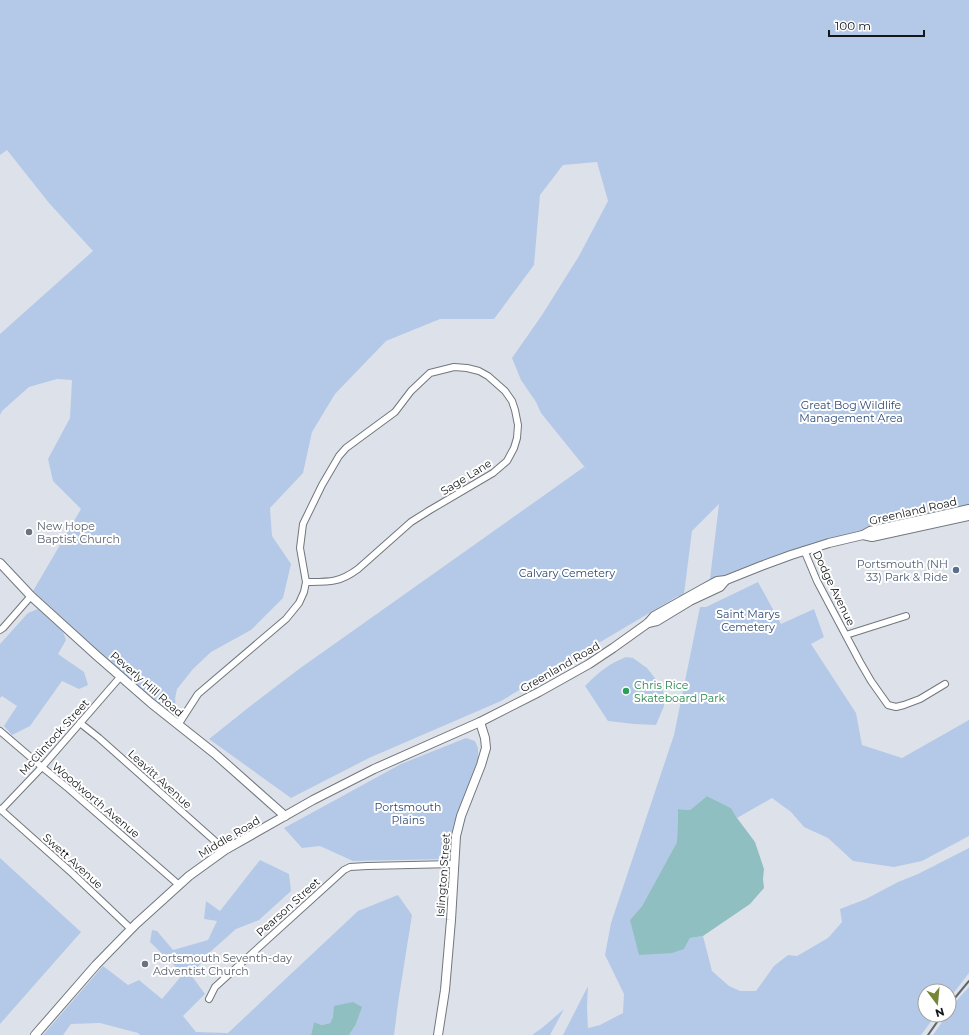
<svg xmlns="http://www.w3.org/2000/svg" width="969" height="1035" font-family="Montserrat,sans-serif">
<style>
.green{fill:#b4c9e7}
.water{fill:#90bfc1}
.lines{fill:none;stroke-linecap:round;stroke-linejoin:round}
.street-casing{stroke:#72777e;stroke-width:8}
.secondary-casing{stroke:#72777e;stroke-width:10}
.street{stroke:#fff;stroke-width:6}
.secondary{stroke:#fff;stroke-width:8}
.rail{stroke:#616569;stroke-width:2}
.worship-dot{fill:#6b7280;stroke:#fff;stroke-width:1.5}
.service-dot{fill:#5c6f8a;stroke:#fff;stroke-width:1.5}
.leisure-dot{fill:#2e9e5b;stroke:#fff;stroke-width:1.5}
.labels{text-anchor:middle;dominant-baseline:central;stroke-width:4;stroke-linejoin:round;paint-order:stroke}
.park-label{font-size:11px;fill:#2e4b75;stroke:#fff}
.street-label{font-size:11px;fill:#141619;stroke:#fff}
.worship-label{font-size:11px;fill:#5b616d;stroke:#fff;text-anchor:start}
.service-label{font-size:11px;fill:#4e5e75;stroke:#fff;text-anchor:end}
.leisure-label{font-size:11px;fill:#27864d;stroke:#fff;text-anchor:start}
</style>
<rect width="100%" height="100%" fill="#dde2ea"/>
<g class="green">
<path d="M0,0h969v509l-186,50 -74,28 10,-83 -27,27 -8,63 -5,3 -1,-1 -177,105 -132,57 -78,40 -82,-59 44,-35 46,-35 285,-202 3,3 -46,-57 -5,-11 -15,-22 -9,-22 30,-43 37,-59 29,-55 -11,-39 -34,3 -23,30 -6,70 -40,54h-54l-54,22 -51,53 -23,38 -9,41 -33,35 2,28 19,28 -8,34 -32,32 -40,22 -18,17 -16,20 -2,10 2,14 -2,3 -31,-24 -111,-101 48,-82 -28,-28 -5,-22 22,-41 2,-38 -15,-1 -28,8 -27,24 -2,4v-81l93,-83 -44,-48 -42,-53 -7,5z"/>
<path d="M758,582l23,42 33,-15 10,28 -13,7 45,69 6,32 40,13 67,-38v116l-47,25 -28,6 -41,-6 -25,-23 -24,-11 -13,-15 -19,-14 -35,20 -6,-10 -24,-12 -17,14 -12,-1 -1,33 -35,64 -12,14 54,29 6,-11 13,-2 9,35 17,15 11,5h16l18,-25 14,-11 9,1 31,-18 14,-16 -2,-13 26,-10 32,-17 20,-8 51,-26v125l-20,26v-8h-24v24h11l-15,20h-358l25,-49 -1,21 1,21 12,-3 23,-12 1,-19 -19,-39 6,-32 63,-188 26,-128h6z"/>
<path d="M38,609l25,23 3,8 -8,14 26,18 4,13 -9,4 -17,-8 -32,45 -18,9 -8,-9 13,-20 -15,-10 -2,2v-54l28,-31z"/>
<path d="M626,657l7,1 14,10 15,19 2,8v11l-8,19 -22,-1 -26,-3 -23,-35c14,-14 23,-22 41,-29z"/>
<path d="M466,738l9,3 3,7v12l-25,66 -3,27 -3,6 -94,2 -33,-15 -18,2 -18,-20 117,-64z"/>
<path d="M0,858l81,74 -81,92z"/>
<path d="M260,860l29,14 2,17 -32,29 -23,9 -27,24 -18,22 14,19 -22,22 13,16 32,1 130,-122 40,-16 14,20 -14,88 -4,32h-45l6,-9 -22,-9 -3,6 -8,2 -8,-3 -3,13h-171l-2,-2 -38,-10 -29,1 -8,11h-20l60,-69 25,19 11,-5 23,19 21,-25 -33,-32 2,-12 5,1 16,19 35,-10 9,-19 -13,-2 2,-18 14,10z"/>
<path d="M969,987v48h-36l14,-20h2c1,-9 14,-21 20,-28z"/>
<path d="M564,1009l-14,26h-18l10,-7z"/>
</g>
<g class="water">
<path d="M707,796l24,12 6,10 18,24 9,27 -1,10 1,9 -14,16 -47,32 -13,2 -6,11 -12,4 -33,2 -9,-35 12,-14 35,-64 1,-33 12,1z"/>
<path d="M353,1002l9,5 -7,19 -6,9h-38l3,-13 8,3 8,-2 3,-6 1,-11z"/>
</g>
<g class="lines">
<defs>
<g id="street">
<path d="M804,550l13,31 43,81 11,19 17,24 8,2 8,-2 16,-6 25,-15"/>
<path d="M0,630l3,-2 28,-32"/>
<path d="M846,635l60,-19"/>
<path d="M80,723l19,15 126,112"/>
<path d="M178,725l20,-31 88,-75 13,-16 5,-11 2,-10 -6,-34 3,-24 19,-39 17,-29 7,-8 49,-36 16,-21 19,-18 24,-6 13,1 12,3 9,5 17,15 7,10 3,9 3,15 -1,13 -3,10 -7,13 -14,12 -63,37 -19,12 -53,47c-19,14 -29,13 -52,13"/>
<path d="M0,731l42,36 27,22 110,96"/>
<path d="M0,809l73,65 58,55"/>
<path d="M1,810l41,-43 79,-91"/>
<path d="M209,999l6,-12 129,-117 6,-3 17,-1 87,-2"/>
</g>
<g id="secondary">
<path d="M863,535l9,2 97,-21"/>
<path d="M0,563l31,33 65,59 55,48 63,50 71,63"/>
<path d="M648,623l9,-2 33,-20 30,-14 6,-7"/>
<path d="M35,1035l61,-70 40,-41 53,-48 36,-26 88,-50 61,-31 106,-47 59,-30 50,-28 24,-16 35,-25 6,-7 50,-28 13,-7 9,-1 35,-14 30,-11 38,-12 34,-8 7,-4 99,-22"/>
<path d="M438,1035l7,-45 6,-70 5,-84 5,-20 20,-51 5,-17 -1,-10 -5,-16"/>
</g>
</defs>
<use href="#street" class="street-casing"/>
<use href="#secondary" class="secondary-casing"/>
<use href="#street" class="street"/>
<use href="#secondary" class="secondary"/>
<g class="rail">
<path d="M949,1005l20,-24"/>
<path d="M928,1035l14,-20"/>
</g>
</g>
<g class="worship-dot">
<circle cx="29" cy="532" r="4"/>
<circle cx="145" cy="964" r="4"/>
</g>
<circle class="service-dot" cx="956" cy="570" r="4"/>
<circle class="leisure-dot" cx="626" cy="691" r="4"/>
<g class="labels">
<g class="park-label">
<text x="851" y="405">Great Bog Wildlife<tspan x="851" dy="13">Management Area</tspan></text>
<text x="567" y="573">Calvary Cemetery</text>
<text x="748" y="614">Saint Marys<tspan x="748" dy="13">Cemetery</tspan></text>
<text x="408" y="807">Portsmouth<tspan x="408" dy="13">Plains</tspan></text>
</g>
<g class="street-label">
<text transform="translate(466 477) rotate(-32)">Sage Lane</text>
<text transform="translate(913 511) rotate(-13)">Greenland Road</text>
<text transform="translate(834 588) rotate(64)">Dodge Avenue</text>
<text transform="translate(560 667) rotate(-30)">Greenland Road</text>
<text transform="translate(147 684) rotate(41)">Peverly Hill Road</text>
<text transform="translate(54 737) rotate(-48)">McClintock Street</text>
<text transform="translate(160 779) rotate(42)">Leavitt Avenue</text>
<text transform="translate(96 800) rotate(40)">Woodworth Avenue</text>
<text transform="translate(229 837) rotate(-31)">Middle Road</text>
<text transform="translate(73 861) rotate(42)">Swett Avenue</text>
<text transform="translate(443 875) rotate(-86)">Islington Street</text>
<text transform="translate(288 907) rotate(-42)">Pearson Street</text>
</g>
<g class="worship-label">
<text x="37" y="526">New Hope<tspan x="37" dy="13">Baptist Church</tspan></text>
<text x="153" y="958">Portsmouth Seventh-day<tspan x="153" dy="13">Adventist Church</tspan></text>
</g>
<g class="service-label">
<text x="948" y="564">Portsmouth (NH<tspan x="948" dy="13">33) Park &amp; Ride</tspan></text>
</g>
<g class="leisure-label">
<text x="634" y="685">Chris Rice<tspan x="634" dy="13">Skateboard Park</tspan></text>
</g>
</g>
<g transform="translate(937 1003) rotate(164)"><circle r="19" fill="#ffffff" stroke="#a1a2a3"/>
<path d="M0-3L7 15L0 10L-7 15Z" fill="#768635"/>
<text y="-6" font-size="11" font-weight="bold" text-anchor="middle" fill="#141619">N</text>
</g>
<path d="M829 30v6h95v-6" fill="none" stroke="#141619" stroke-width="2"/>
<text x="835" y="30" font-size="12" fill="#141619" stroke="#ffffff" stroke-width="3" paint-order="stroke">100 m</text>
</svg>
